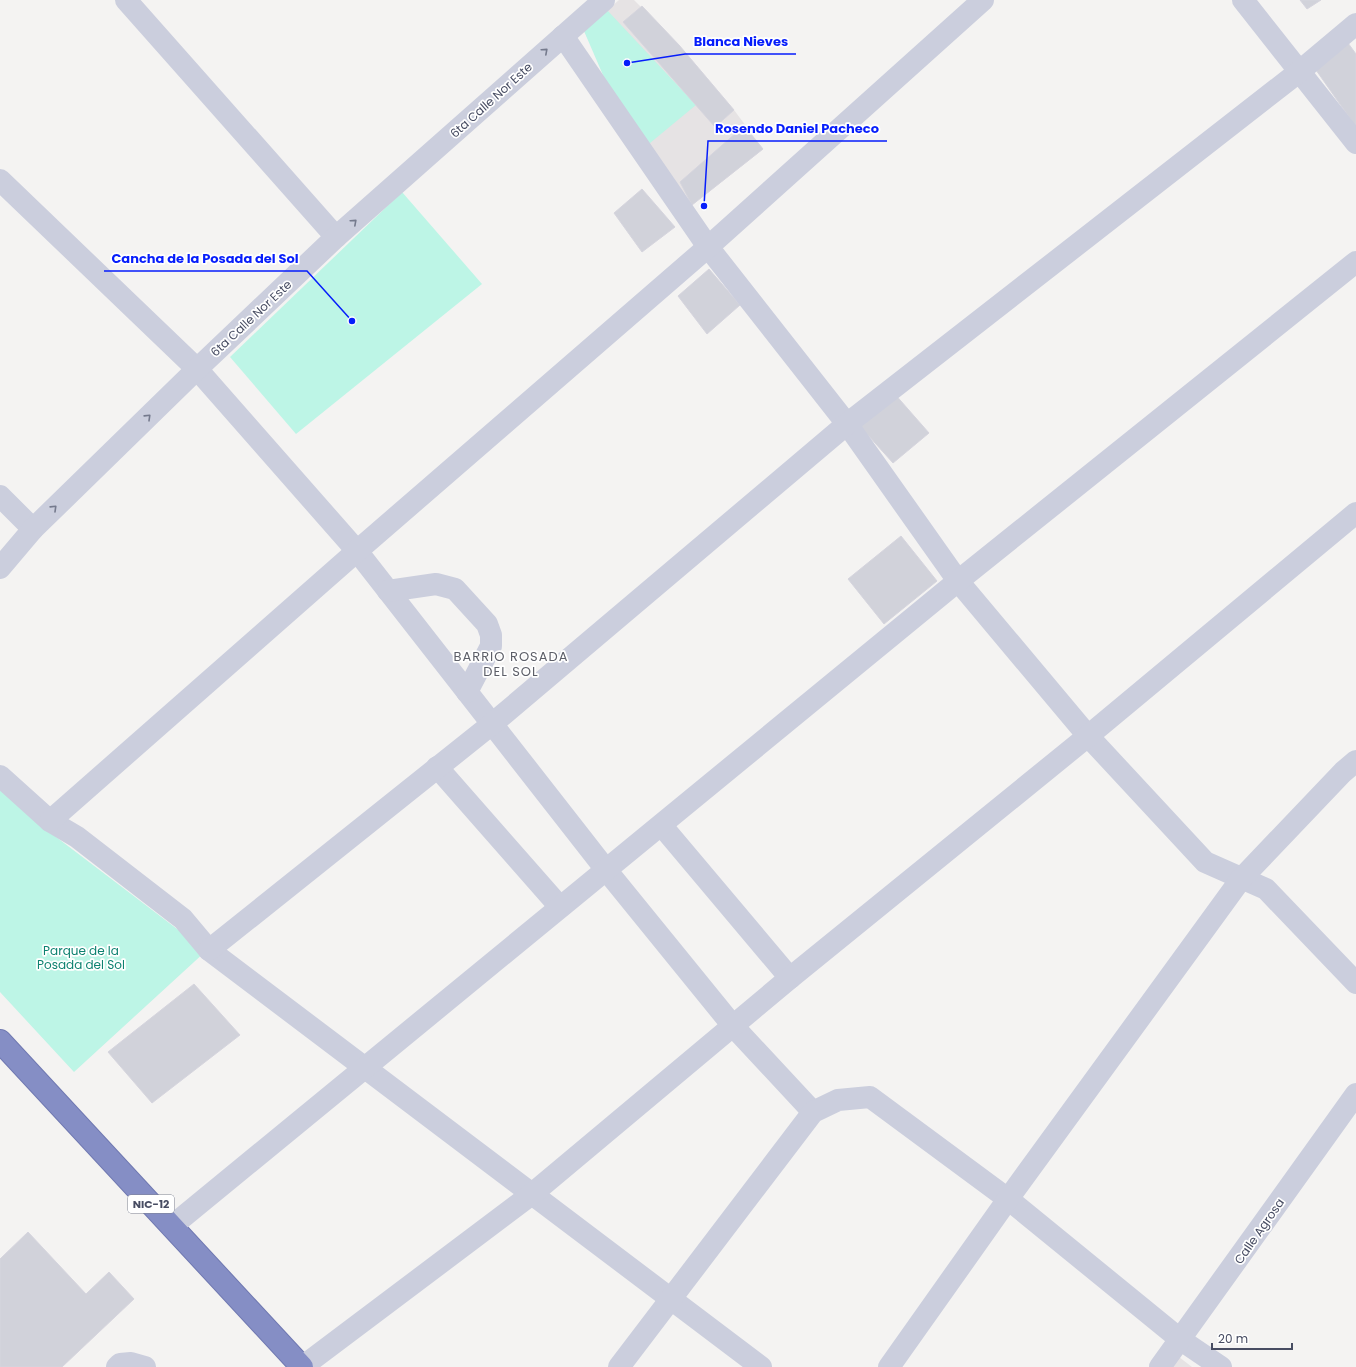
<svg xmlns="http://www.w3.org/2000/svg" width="1356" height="1367" font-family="Poppins,sans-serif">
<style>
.education{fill:#e6e3e4}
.green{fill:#bdf5e6}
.building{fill:#d1d2da;stroke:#d6d5de}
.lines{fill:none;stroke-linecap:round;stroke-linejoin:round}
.highway-casing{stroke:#7079b1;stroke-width:24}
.minor{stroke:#cbcedd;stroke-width:22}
.highway{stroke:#858ec5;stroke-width:22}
.oneway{stroke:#757a8d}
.labels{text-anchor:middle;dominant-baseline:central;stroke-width:3.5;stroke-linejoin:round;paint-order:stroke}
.shield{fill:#fff;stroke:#7e8291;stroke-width:1}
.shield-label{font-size:11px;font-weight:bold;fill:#474c62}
.street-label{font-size:12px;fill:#474c62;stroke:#fff}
.park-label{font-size:12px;fill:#0d8270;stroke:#fff}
.neighbourhood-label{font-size:13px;letter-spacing:1px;fill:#5d5f68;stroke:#fff}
.leader{fill:none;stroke:#061dfb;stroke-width:1.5}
.callout-dot{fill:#061dfb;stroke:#fff;stroke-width:1.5}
.callout-label{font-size:13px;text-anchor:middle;font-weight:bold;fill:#061dfb;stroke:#fff;stroke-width:3.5;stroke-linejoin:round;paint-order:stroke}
</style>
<rect width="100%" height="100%" fill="#f4f3f2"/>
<g class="education">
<path d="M619,0h15l45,45 55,65 29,39 -71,56 -48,-57 -60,-117z"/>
<path d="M1179,1357l13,10h-21z"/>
</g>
<g class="green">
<path d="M607,10l89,95 -52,43 -32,-52 -28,-65z"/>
<path d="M402,192l80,92 -186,150 -66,-77z"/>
<path d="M0,790l39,34 167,127 -132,121 -74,-80z"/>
</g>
<g class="building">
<path d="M1300,0h21l-14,9z"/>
<path d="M642,6l37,39 55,65 -19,17 -92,-105z"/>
<path d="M1348,43l8,11v73l-40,-57z"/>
<path d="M744,126l19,23 -71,56 -12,-23z"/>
<path d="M642,189l33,38 -33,25 -28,-39z"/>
<path d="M709,269l31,36 -33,29 -29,-38z"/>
<path d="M893,392l36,41 -36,30 -35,-39z"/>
<path d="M901,536l36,45 -53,43 -36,-45z"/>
<path d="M194,984l46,51 -88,68 -44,-51z"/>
<path d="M28,1232l58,62 23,-22 25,27 -72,68h-62v-108z"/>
</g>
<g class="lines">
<defs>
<path id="highway" d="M0,1041l302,326"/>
</defs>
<use href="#highway" class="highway-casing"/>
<g class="minor">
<path d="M126,0l210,237"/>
<path d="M1243,0l113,143"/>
<path d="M563,36l145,211 139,177 111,157 130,155 117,126 61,27 90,94"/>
<path d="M0,180l197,189 160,182 250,320 126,155 80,86"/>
<path d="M0,496l33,33"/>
<path d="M0,568l33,-39 164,-160 139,-132 268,-237"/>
<path d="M388,591l48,-7 19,5 32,35 4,11v11l-24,46"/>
<path d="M437,767l123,140"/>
<path d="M0,776l50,45 27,16 106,82 26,31 552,417"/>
<path d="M50,821l307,-270 351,-304 275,-247"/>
<path d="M662,826l128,152"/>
<path d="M209,950l283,-226 355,-300 453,-353 56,-47"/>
<path d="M172,1226l786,-645 398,-319"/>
<path d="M117,1367l3,-3 11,-1 14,4"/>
<path d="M302,1367l230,-173 258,-216 298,-242 268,-223"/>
<path d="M619,1367l194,-255 25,-12 32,-3 138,102 173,141 40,27"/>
<path d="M889,1367l119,-168 233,-320 102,-107 13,-11"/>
<path d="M1160,1367l196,-273"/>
</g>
<use href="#highway" class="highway"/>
</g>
<defs><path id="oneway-chevron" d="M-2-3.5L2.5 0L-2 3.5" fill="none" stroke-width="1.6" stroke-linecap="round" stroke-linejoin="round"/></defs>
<g class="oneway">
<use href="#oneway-chevron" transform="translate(545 51) rotate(-42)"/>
<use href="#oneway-chevron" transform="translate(354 222) rotate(-42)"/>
<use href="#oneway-chevron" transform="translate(148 417) rotate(-44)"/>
<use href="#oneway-chevron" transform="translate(54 508) rotate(-44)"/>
</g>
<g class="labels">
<rect class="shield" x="128" y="1195" width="46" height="18" rx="3"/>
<g class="shield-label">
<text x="151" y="1204">NIC-12</text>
</g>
<g class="street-label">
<text transform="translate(491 100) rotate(-42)">6ta Calle Nor Este</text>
<text transform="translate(251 318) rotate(-43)">6ta Calle Nor Este</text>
<text transform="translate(1259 1231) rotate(-55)">Calle Agrosa</text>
</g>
<g class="park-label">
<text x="81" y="950">Parque de la<tspan x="81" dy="14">Posada del Sol</tspan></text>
</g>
<g class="neighbourhood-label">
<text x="511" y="656">BARRIO ROSADA<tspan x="511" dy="15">DEL SOL</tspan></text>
</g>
</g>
<path class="leader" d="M627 63L685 54H796M704 206L708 141H887M352 321L307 271H104"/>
<g class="callout-dot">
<circle cx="627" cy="63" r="4"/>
<circle cx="704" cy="206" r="4"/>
<circle cx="352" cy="321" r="4"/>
</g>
<g class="callout-label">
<text x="741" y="46">Blanca Nieves</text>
<text x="797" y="133">Rosendo Daniel Pacheco</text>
<text x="205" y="263">Cancha de la Posada del Sol</text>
</g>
<path d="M1212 1343v6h80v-6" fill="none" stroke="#474c62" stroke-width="2"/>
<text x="1218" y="1343" font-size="12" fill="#474c62" stroke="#ffffff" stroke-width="3" paint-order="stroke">20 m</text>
</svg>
